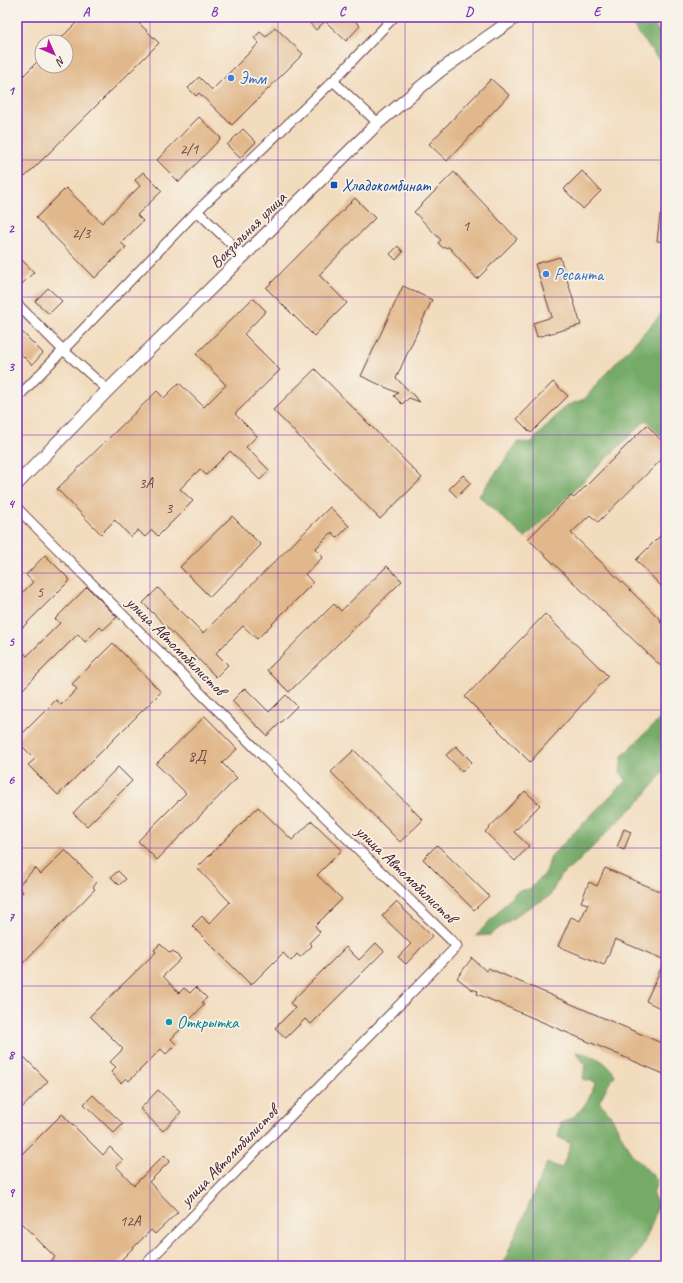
<svg xmlns="http://www.w3.org/2000/svg" width="683" height="1283" font-family="Caveat,sans-serif">
<style>
.forest{fill:#74aa67;stroke:#5f6449}
.building{fill:#e1b88b}
.lines{fill:none;stroke-linecap:round;stroke-linejoin:round}
.minor-casing{stroke:#633b41;stroke-width:11}
.secondary-casing{stroke:#633b41;stroke-width:14}
.minor{stroke:#fff;stroke-width:9}
.secondary{stroke:#fff;stroke-width:12}
.rail{stroke:#4a1f2b;stroke-width:3}
.grid{fill:none;stroke:#7b2cbf;stroke-width:1;stroke-opacity:0.55}
.shop-dot{fill:#3f7fe0;stroke:#f7f3e8;stroke-width:1.5}
.transit-dot{fill:#1a4fb4;stroke:#f7f3e8;stroke-width:1.5}
.culture-dot{fill:#0f9aa8;stroke:#f7f3e8;stroke-width:1.5}
.labels{text-anchor:middle;dominant-baseline:central;stroke-width:3.5;stroke-linejoin:round;paint-order:stroke}
.number-label{font-size:15px;fill:#704543}
.shop-label{font-size:17px;fill:#366cbe;stroke:#f7f3e8;text-anchor:start}
.transit-label{font-size:17px;fill:#164399;stroke:#f7f3e8;text-anchor:start}
.street-label{font-size:17px;fill:#4a1f2b;stroke:#f7f3e8}
.culture-label{font-size:17px;fill:#0d838f;stroke:#f7f3e8;text-anchor:start}
.neatline{fill:none;stroke:#7b2cbf;stroke-width:1.5}
.grid-label{font-size:13px;text-anchor:middle;font-weight:bold;fill:#7b2cbf}
</style>
<rect width="100%" height="100%" fill="#f7f3e8"/>
<filter id="ink" filterUnits="userSpaceOnUse"><feTurbulence type="fractalNoise" baseFrequency=".025" numOctaves="2"/><feDisplacementMap in="SourceGraphic" scale="8" xChannelSelector="R" yChannelSelector="G"/><feConvolveMatrix kernelMatrix="1 2 1 2 8 2 1 2 1" color-interpolation-filters="sRGB"/></filter>
<filter id="wash" filterUnits="userSpaceOnUse"><feTurbulence type="fractalNoise" baseFrequency=".012" numOctaves="4" result="noise"/><feDisplacementMap in="SourceGraphic" scale="16" xChannelSelector="R" yChannelSelector="G"/><feGaussianBlur stdDeviation="0.9" result="paint"/><feColorMatrix in="noise" values="0 0 0 0 0 0 0 0 0 0 0 0 0 0 0 0 0 1.4 0 .05"/><feComposite in="paint" operator="in"/></filter>
<g filter="url(#wash)">
<rect width="100%" height="100%" fill="#f2dcbe"/>
<g class="forest">
<path d="M626,17h23l17,25v27z"/>
<path d="M666,309v126l-4,2 -16,-17 -121,118 -46,-42 39,-54 13,1 34,-37 20,-7 14,-18z"/>
<path d="M666,713v56l-27,33 -23,21 -38,39 -18,14 -10,20 -27,15 -33,24 -14,1 41,-45 12,-2 17,-16 5,-17 75,-76 -6,-8 2,-16z"/>
<path d="M576,1052c16,2 31,9 39,23l-7,10 -9,17 10,10 22,41 26,27 -4,15 5,9c-6,22 -15,45 -29,62h-127l45,-103 15,5 9,-24 -13,-7 3,-14c22,-9 26,-21 35,-41l-13,-3 2,-14z"/>
</g>
<g id="blocks">
<g class="building">
<path d="M82,17h60l-5,4 22,22 -134,134 -8,-8v-87l25,-25v9h24v-24h-9z"/>
<path d="M304,17h47l9,9 -14,15 -21,-20 -9,9z"/>
<path d="M275,27l28,27 -71,71 -33,-32 -3,3 -8,-8 11,-11 13,13 47,-47 -5,-5 6,-6 6,5z"/>
<path d="M491,79l18,16 -62,66 -18,-17z"/>
<path d="M199,117l22,21 -42,44 -22,-22z"/>
<path d="M243,129l13,13 -16,16 -13,-13z"/>
<path d="M582,171l19,20 -18,18 -19,-20z"/>
<path d="M143,172l19,19 -25,24 6,6 -22,22 5,4 -31,31 -59,-60 30,-30 36,35 38,-37 -5,-6z"/>
<path d="M454,172l63,67 -40,40 -28,-32 -6,1 -5,-5 3,-3 -27,-28z"/>
<path d="M355,198l20,20 -56,57 28,28 -33,33 -48,-48z"/>
<path d="M660,215l6,1v26l-9,-1z"/>
<path d="M398,246l5,6 -7,8 -6,-6z"/>
<path d="M17,255l17,17 -17,17z"/>
<path d="M560,257l21,68 -44,12 -4,-14 19,-6 -17,-53z"/>
<path d="M403,286l29,14 -36,78 24,24 -11,-4 -7,6 -8,-8 4,-3 -37,-17z"/>
<path d="M48,288l14,13 -13,13 -14,-13z"/>
<path d="M253,298l13,13 -22,23 36,36 -45,44 22,22 -11,11 23,23 -9,10 -30,-29 -24,24 -6,-6 -20,20 13,12 -35,35 -6,-6 -7,7 -7,-7 -7,7 -16,-17 -14,14 -44,-45 100,-98 7,7 15,-15 25,24 22,-22 -30,-31z"/>
<path d="M17,327l26,26 -11,12 -15,-15z"/>
<path d="M315,369l107,109 -42,41 -107,-109z"/>
<path d="M553,382l15,14 -37,37 -14,-14z"/>
<path d="M647,425l19,21v9l-68,67 -8,-7 -19,18 91,88 -2,1 6,6v43l-138,-132 36,-37 7,-6 3,2z"/>
<path d="M463,475l8,8 -14,14 -8,-8z"/>
<path d="M330,507l19,19 -12,12 -5,-6 -17,17 8,8 -18,17 8,9 -56,56 -14,-13 -27,27 12,12 -12,12 -73,-74 15,-15 45,45z"/>
<path d="M232,516l29,29 -51,52 -30,-30z"/>
<path d="M666,530v61l-30,-31z"/>
<path d="M45,555l25,25 -53,53v-43l4,4 12,-12 -7,-7z"/>
<path d="M387,566l15,15 -113,111 -22,-22 67,-66 7,7z"/>
<path d="M87,587l30,30 -14,13 -3,-3 -15,15 -7,-8 -61,61v-48l10,9 33,-33 -5,-4z"/>
<path d="M545,614l63,62 -78,86 -65,-65z"/>
<path d="M113,643l48,49 -103,103 -30,-30 7,-6 -18,-18v-2l39,-39 5,5 16,-16 -5,-5z"/>
<path d="M245,688l24,24 17,-17 11,11 -30,30 -35,-35z"/>
<path d="M205,716l32,33 -15,14 15,15 -80,82 -19,-19 48,-48 -30,-29z"/>
<path d="M456,746l16,16 -10,10 -16,-17z"/>
<path d="M354,750l69,70 -23,22 -69,-70z"/>
<path d="M118,767l14,14 -45,45 -14,-13z"/>
<path d="M525,791l15,14 -26,27 15,14 -14,15 -30,-29z"/>
<path d="M258,807l34,33 20,-19 30,29 -25,25 25,24 -27,27 5,6 -11,11 3,3 -12,11 -3,-3 -6,7 -8,-8 -32,32 -59,-59 10,-10 7,8 21,-22 -33,-34z"/>
<path d="M624,829l7,3 -7,18 -7,-3z"/>
<path d="M437,845l52,51 -15,14 -51,-51z"/>
<path d="M65,850l32,32 -4,5 2,2 -78,80v-71l6,-6 -5,-6 17,-18 6,6z"/>
<path d="M605,868l61,26v117l-20,-10 19,-41 -50,-21 -11,26 -46,-19 13,-29 9,4 8,-17 -7,-2 8,-20 8,4z"/>
<path d="M118,871l8,8 -7,6 -8,-8z"/>
<path d="M396,902l36,34 -26,28 -8,-7 13,-13 -29,-28z"/>
<path d="M376,943l8,8 -73,73 -6,-5 -19,19 -11,-10 20,-20 -5,-5 56,-56 13,13z"/>
<path d="M160,944l10,9 3,-2 8,8 -18,17 16,17 5,-5 6,5 6,-6 11,11 -5,4 2,3 -33,34 5,5 -10,10 -5,-5 -32,32 -3,-3 -5,5 -10,-11 5,-5 -6,-5 13,-13 -33,-33 66,-64 -2,-2z"/>
<path d="M472,958l14,13 2,-3 178,77v30l-189,-81 1,-3 -7,-2 -14,-11z"/>
<path d="M17,1050l31,31 -31,32z"/>
<path d="M158,1090l23,22 -18,19 -23,-22z"/>
<path d="M93,1095l30,29 -9,9 -30,-29z"/>
<path d="M62,1114l41,41 7,-8 13,13 -7,6 18,19 30,-30 6,6 -21,21 29,30 -23,22 -4,-4 -36,36h-68l8,-9 -38,-38v-60z"/>
</g>
</g>
</g>
<g filter="url(#ink)">
<use href="#blocks" fill-opacity="0" stroke="#633b41" stroke-width="1"/>
<g class="lines">
<defs>
<g id="minor">
<path d="M333,81l45,42"/>
<path d="M197,211l48,46"/>
<path d="M17,304l46,46 45,40"/>
<path d="M17,398l180,-187 136,-130 61,-64"/>
<path d="M17,508l258,260 182,178 -313,320"/>
</g>
<path id="secondary" d="M17,484l91,-94 270,-267 63,-53 75,-53"/>
</defs>
<use href="#minor" class="minor-casing"/>
<use href="#secondary" class="secondary-casing"/>
<use href="#minor" class="minor"/>
<use href="#secondary" class="secondary"/>
<path class="rail" d="M660,17l6,8"/>
</g>
</g>
<path class="grid" d="M150,17v1249M278,17v1249M405,17v1249M533,17v1249M17,160h649M17,297h649M17,435h649M17,573h649M17,710h649M17,848h649M17,986h649M17,1123h649"/>
<g class="shop-dot">
<circle cx="231" cy="78" r="4"/>
<circle cx="546" cy="274" r="4"/>
</g>
<rect class="transit-dot" x="330" y="181" width="8" height="8" rx="2"/>
<circle class="culture-dot" cx="169" cy="1022" r="4"/>
<g class="labels">
<g class="number-label">
<text x="189" y="149">2/1</text>
<text x="466" y="226">1</text>
<text x="81" y="233">2/3</text>
<text x="146" y="483">3А</text>
<text x="169" y="508">3</text>
<text x="40" y="592">5</text>
<text x="197" y="756">8Д</text>
<text x="130" y="1221">12А</text>
</g>
<g class="shop-label">
<text x="239" y="78">Этм</text>
<text x="554" y="274">Ресанта</text>
</g>
<g class="transit-label">
<text x="342" y="185">Хладокомбинат</text>
</g>
<g class="street-label">
<text transform="translate(248 230) rotate(-45)">Вокзальная улица</text>
<text transform="translate(176 646) rotate(45)">улица Автомобилистов</text>
<text transform="translate(406 874) rotate(44)">улица Автомобилистов</text>
<text transform="translate(229 1156) rotate(-46)">улица Автомобилистов</text>
</g>
<g class="culture-label">
<text x="177" y="1022">Открытка</text>
</g>
</g>
<rect width="683" height="1283" fill="none" stroke="#f7f3e8" stroke-width="44"/>
<g transform="translate(54 54) rotate(135)"><circle r="19" fill="#f7f3e8" stroke="#b29e9c"/>
<path d="M0-3L7 15L0 10L-7 15Z" fill="#b5179e"/>
<text y="-6" font-size="11" font-weight="bold" text-anchor="middle" fill="#4a1f2b">N</text>
</g>
<rect x="22" y="22" width="639" height="1239" class="neatline"/>
<g class="grid-label">
<text x="86" y="16">A</text>
<text x="214" y="16">B</text>
<text x="342" y="16">C</text>
<text x="469" y="16">D</text>
<text x="597" y="16">E</text>
<text x="11" y="95">1</text>
<text x="11" y="233">2</text>
<text x="11" y="371">3</text>
<text x="11" y="508">4</text>
<text x="11" y="646">5</text>
<text x="11" y="784">6</text>
<text x="11" y="921">7</text>
<text x="11" y="1059">8</text>
<text x="11" y="1197">9</text>
</g>
</svg>
